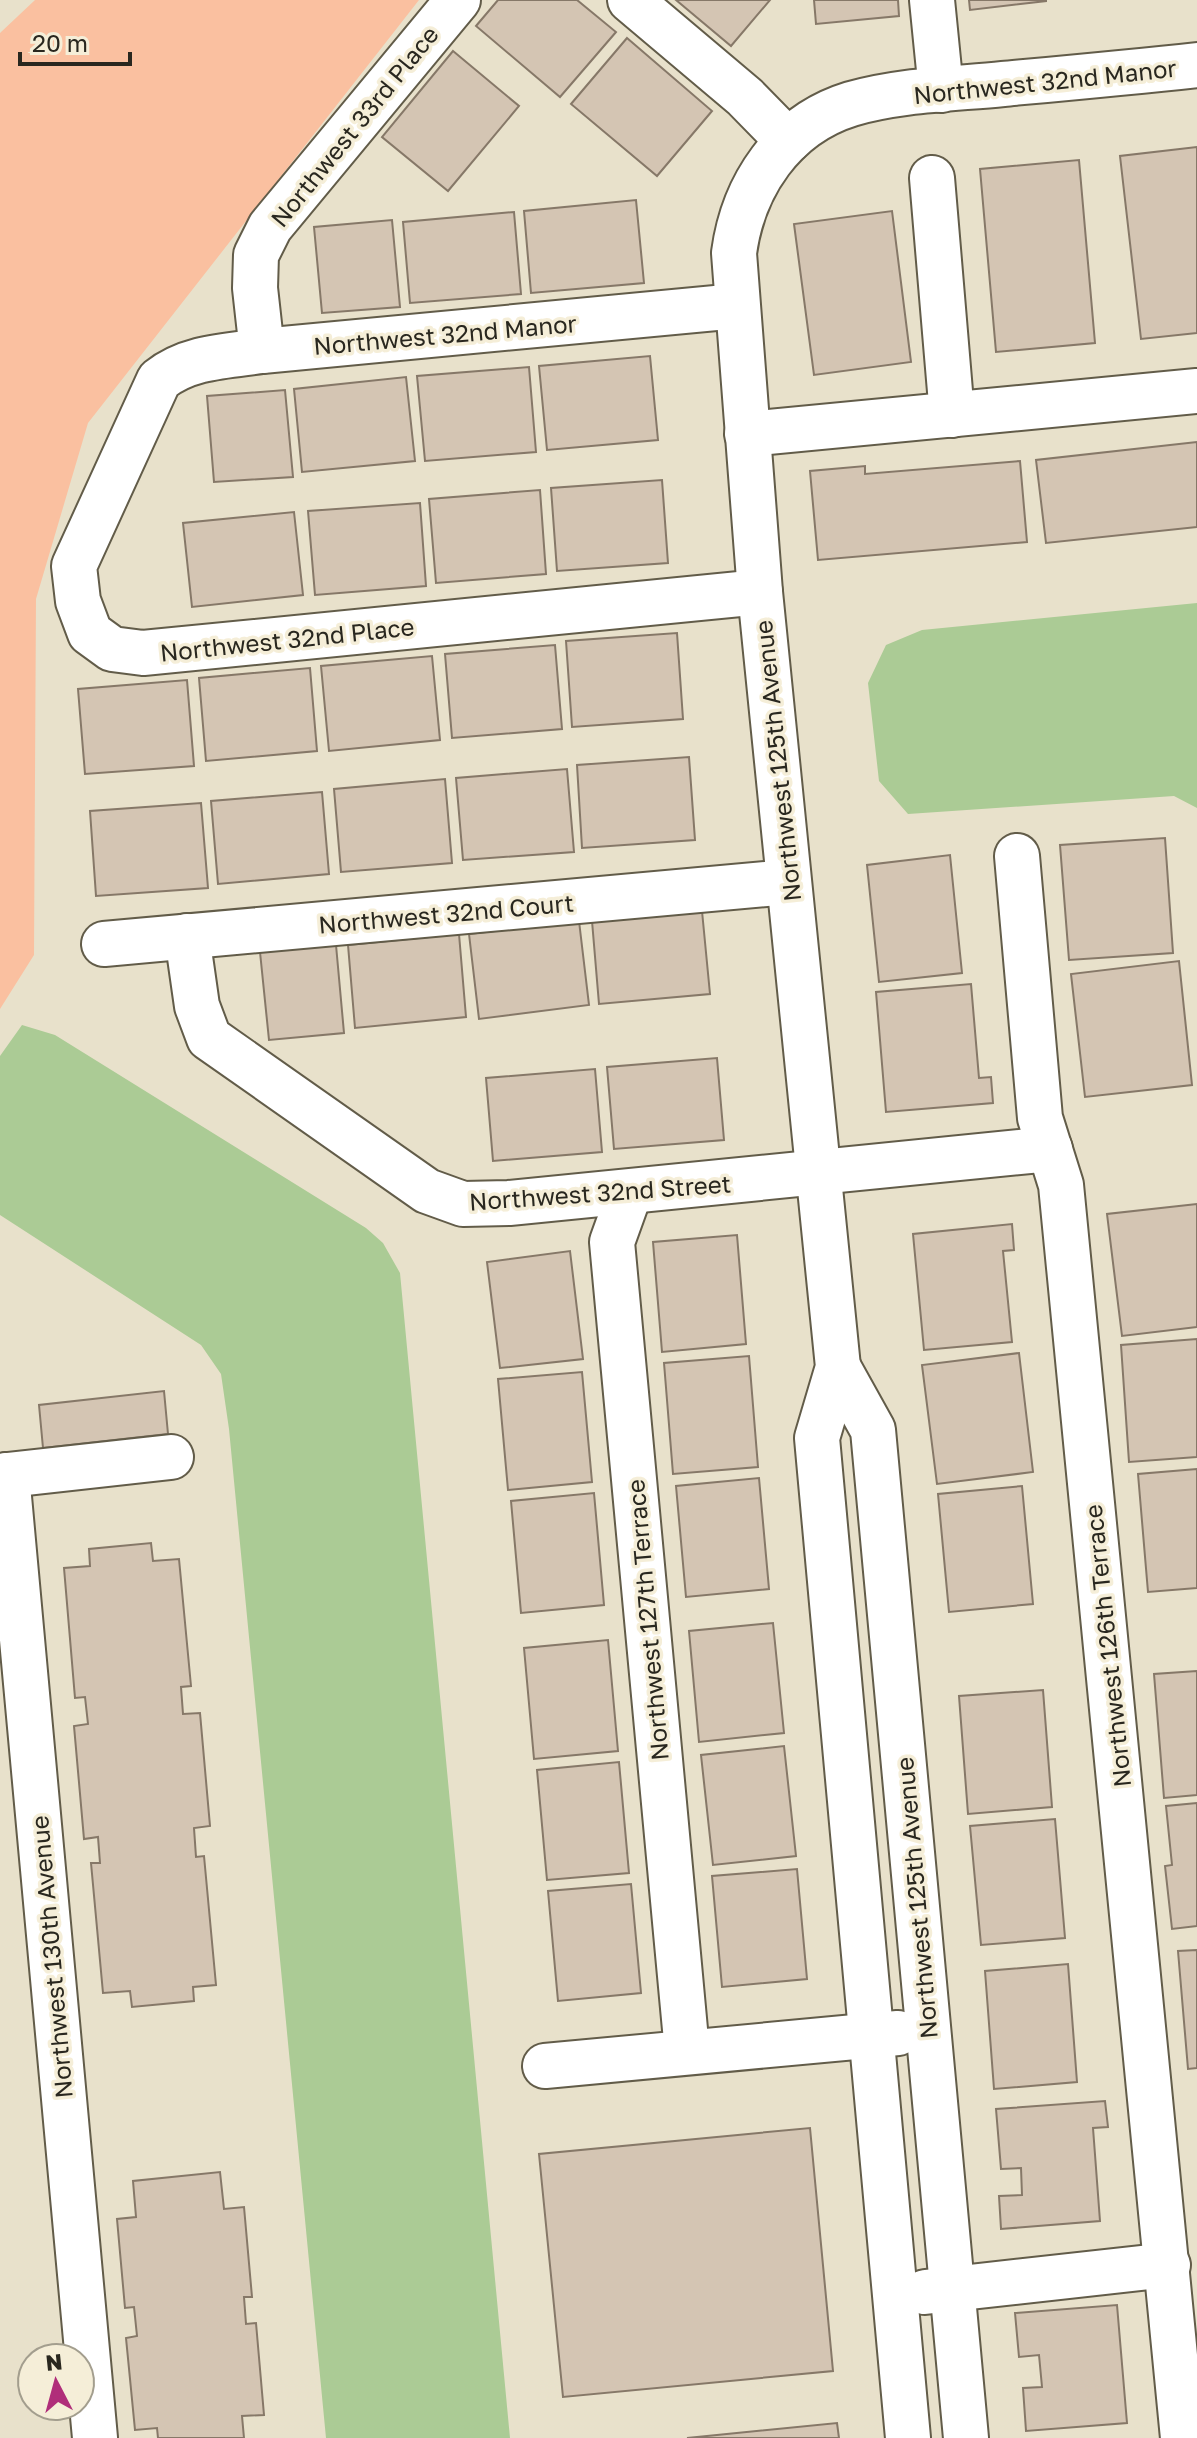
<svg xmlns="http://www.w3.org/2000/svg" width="1197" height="2438" font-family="'Golos Text',sans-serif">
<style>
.green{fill:#fac0a0}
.water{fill:#abcb95}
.building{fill:#d4c5b3;stroke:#867868;stroke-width:2}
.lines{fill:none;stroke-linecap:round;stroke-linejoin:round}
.minor-casing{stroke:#625c49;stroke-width:48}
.minor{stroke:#fff;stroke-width:44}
.labels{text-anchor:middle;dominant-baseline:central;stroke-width:7;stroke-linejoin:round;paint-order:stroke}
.street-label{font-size:24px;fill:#29271f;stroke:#f5eed8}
</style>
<rect width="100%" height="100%" fill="#e8e1cb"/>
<path class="green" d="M35,0h384l-331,423 -52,176 -2,356 -34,54v-976z"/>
<g class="water">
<path d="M1197,603v205l-23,-12 -266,18 -29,-33 -11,-98 18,-38 36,-15z"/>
<path d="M22,1025l33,10 311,193 17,15 17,30 110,1165h-184l-97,-1009 -8,-55 -20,-29 -201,-130v-159z"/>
</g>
<g class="building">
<path d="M498,0h79l39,32 -56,65 -84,-71z"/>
<path d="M676,0h94l-39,46z"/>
<path d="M814,0h84l1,16 -83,8z"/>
<path d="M969,0h77v1l-76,9z"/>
<path d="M627,38l85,73 -55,65 -86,-72z"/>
<path d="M453,51l66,55 -71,85 -66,-54z"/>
<path d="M1197,147v186l-56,6 -21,-183z"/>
<path d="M1079,160l16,183 -99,9 -16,-183z"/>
<path d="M636,200l8,83 -113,10 -7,-82z"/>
<path d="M892,211l19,151 -97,13 -20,-151z"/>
<path d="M514,212l7,82 -111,9 -7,-81z"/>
<path d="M392,220l8,87 -78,6 -8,-86z"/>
<path d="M650,356l8,84 -111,10 -8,-84z"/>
<path d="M529,367l7,85 -111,9 -8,-85z"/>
<path d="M406,377l9,84 -113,11 -8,-83z"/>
<path d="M285,390l8,87 -79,5 -7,-86z"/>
<path d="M1197,442v85l-151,16 -10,-83z"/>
<path d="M1020,461l7,81 -209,18 -8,-89 55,-5v8z"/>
<path d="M662,480l6,83 -111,8 -6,-83z"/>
<path d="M540,490l6,84 -110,9 -7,-84z"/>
<path d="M420,503l6,83 -111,9 -7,-84z"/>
<path d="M294,512l9,83 -111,12 -9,-84z"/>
<path d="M677,633l6,86 -111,8 -6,-86z"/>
<path d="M555,645l7,84 -110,9 -7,-84z"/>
<path d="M432,656l8,84 -111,11 -8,-85z"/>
<path d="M310,668l7,83 -111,10 -7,-83z"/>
<path d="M187,680l7,86 -109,8 -7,-85z"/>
<path d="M689,757l6,83 -113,8 -5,-83z"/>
<path d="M567,769l7,83 -111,8 -7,-82z"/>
<path d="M445,779l7,84 -111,9 -7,-83z"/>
<path d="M322,792l7,82 -111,10 -7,-83z"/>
<path d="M201,803l7,85 -112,8 -6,-85z"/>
<path d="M1165,838l8,115 -104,7 -9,-115z"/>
<path d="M950,855l12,118 -83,9 -12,-117z"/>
<path d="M702,911l8,83 -111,10 -7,-83z"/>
<path d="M579,921l10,84 -110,14 -10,-85z"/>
<path d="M459,934l7,83 -111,11 -7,-83z"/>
<path d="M336,945l8,88 -75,7 -9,-88z"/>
<path d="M1179,961l13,124 -107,12 -14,-123z"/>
<path d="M971,984l8,94 12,-1 2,26 -107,9 -10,-120z"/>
<path d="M717,1058l7,82 -110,9 -7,-82z"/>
<path d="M595,1069l7,83 -109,9 -7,-83z"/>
<path d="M1197,1204v123l-75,9 -15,-122z"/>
<path d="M1012,1224l2,26 -11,1 9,91 -88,8 -11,-116z"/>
<path d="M737,1235l9,109 -84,8 -9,-110z"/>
<path d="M570,1251l13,108 -83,9 -13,-106z"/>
<path d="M1197,1339v118l-68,5 -8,-117z"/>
<path d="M1019,1353l14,119 -96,12 -15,-119z"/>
<path d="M749,1356l9,111 -85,7 -9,-111z"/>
<path d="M582,1372l10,110 -84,8 -10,-111z"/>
<path d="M164,1391l4,43 -125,14 -4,-43z"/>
<path d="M1197,1469v119l-49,4 -10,-118z"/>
<path d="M759,1478l10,111 -83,8 -10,-111z"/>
<path d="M1022,1486l11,118 -84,8 -11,-118z"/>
<path d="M594,1493l10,112 -83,8 -10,-112z"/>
<path d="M151,1543l2,18 26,-2 12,127 -10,1 2,27 17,-1 10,113 -16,2 2,29 8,-1 12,129 -23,2 1,14 -62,6 -2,-16 -27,2 -12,-130h9l-2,-26 -14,2 -10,-113 14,-2 -3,-27 -10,1 -11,-130 26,-2 -1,-17z"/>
<path d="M773,1623l11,110 -85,9 -10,-111z"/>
<path d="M608,1640l10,111 -84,8 -10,-111z"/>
<path d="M1197,1671v124l-33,3 -10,-124z"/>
<path d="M1043,1690l9,117 -84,7 -9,-118z"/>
<path d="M784,1746l12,110 -83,9 -12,-110z"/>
<path d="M619,1762l10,111 -82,7 -10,-110z"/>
<path d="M1197,1803v123l-25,3 -7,-63 7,-1 -6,-59z"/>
<path d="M1055,1819l10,119 -84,7 -11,-119z"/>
<path d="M797,1869l10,110 -85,8 -10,-111z"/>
<path d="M631,1884l10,109 -83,8 -10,-110z"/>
<path d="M1197,1950v118l-9,1 -10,-118z"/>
<path d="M1068,1964l9,118 -83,7 -9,-118z"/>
<path d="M1105,2101l3,26 -15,1 7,93 -99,8 -2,-33 23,-1 -1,-27 -20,1 -5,-60z"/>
<path d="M810,2128l23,243 -270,26 -24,-243z"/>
<path d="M220,2172l4,37 20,-2 8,90h-8l2,27 10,-1 8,92 -22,1 2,22h-86l-1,-10 -22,2 -9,-92 11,-2 -3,-29 -9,1 -8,-89 19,-2 -3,-36z"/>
<path d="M1117,2305l10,118 -101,8 -3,-43 19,-1 -3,-32 -20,2 -4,-44z"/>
<path d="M837,2423l2,15h-152z"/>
</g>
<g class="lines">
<defs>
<g id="minor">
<path d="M630,0l115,97 43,44"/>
<path d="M932,0l9,90"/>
<path d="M932,178l20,237"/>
<path d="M737,306l-475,45c-37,5 -74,6 -103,29l-85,186 4,35 12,32 22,16 31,4 617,-61"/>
<path d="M262,351l-7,-63 1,-33 14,-28 188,-227"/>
<path d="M747,434l450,-43"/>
<path d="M1017,856l23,262 21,67 122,1253"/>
<path d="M187,936l10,70 12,32 218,153 36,13 46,-1 541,-54"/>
<path d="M104,944l684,-62"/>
<path d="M630,1192l-18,50 75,809"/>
<path d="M838,1367l35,63 93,1008"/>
<path d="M7,1475l88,963"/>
<path d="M0,1476l171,-19"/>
<path d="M545,2066l353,-33"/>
<path d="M925,2292l243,-27"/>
<path d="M908,2438l-91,-1000 21,-71 -78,-775 -26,-339c9,-67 49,-128 117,-149 48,-14 102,-15 152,-20 64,-6 129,-12 194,-19"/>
</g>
</defs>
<use href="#minor" class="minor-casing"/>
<use href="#minor" class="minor"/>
</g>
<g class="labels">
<g class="street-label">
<text transform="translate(1045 81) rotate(-6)">Northwest 32nd Manor</text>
<text transform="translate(354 126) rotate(-51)">Northwest 33rd Place</text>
<text transform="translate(445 334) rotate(-5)">Northwest 32nd Manor</text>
<text transform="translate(287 639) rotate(-6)">Northwest 32nd Place</text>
<text transform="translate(777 761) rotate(-96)">Northwest 125th Avenue</text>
<text transform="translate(446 913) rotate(-5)">Northwest 32nd Court</text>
<text transform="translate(600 1192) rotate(-4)">Northwest 32nd Street</text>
<text transform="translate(647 1620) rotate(-95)">Northwest 127th Terrace</text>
<text transform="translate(1107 1646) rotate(-96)">Northwest 126th Terrace</text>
<text transform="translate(916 1898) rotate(-95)">Northwest 125th Avenue</text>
<text transform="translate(51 1957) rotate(-95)">Northwest 130th Avenue</text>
</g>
</g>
<g transform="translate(56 2382) rotate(354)"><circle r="38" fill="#f5eed8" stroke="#a39e8e" stroke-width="2"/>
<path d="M0-6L14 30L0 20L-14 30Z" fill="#b02e7a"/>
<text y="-12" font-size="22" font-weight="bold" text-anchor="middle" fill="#29271f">N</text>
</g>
<path d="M20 52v12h110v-12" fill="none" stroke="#29271f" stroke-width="4"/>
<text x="32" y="52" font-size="24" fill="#29271f" stroke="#f5eed8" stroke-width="6" paint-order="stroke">20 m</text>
</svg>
